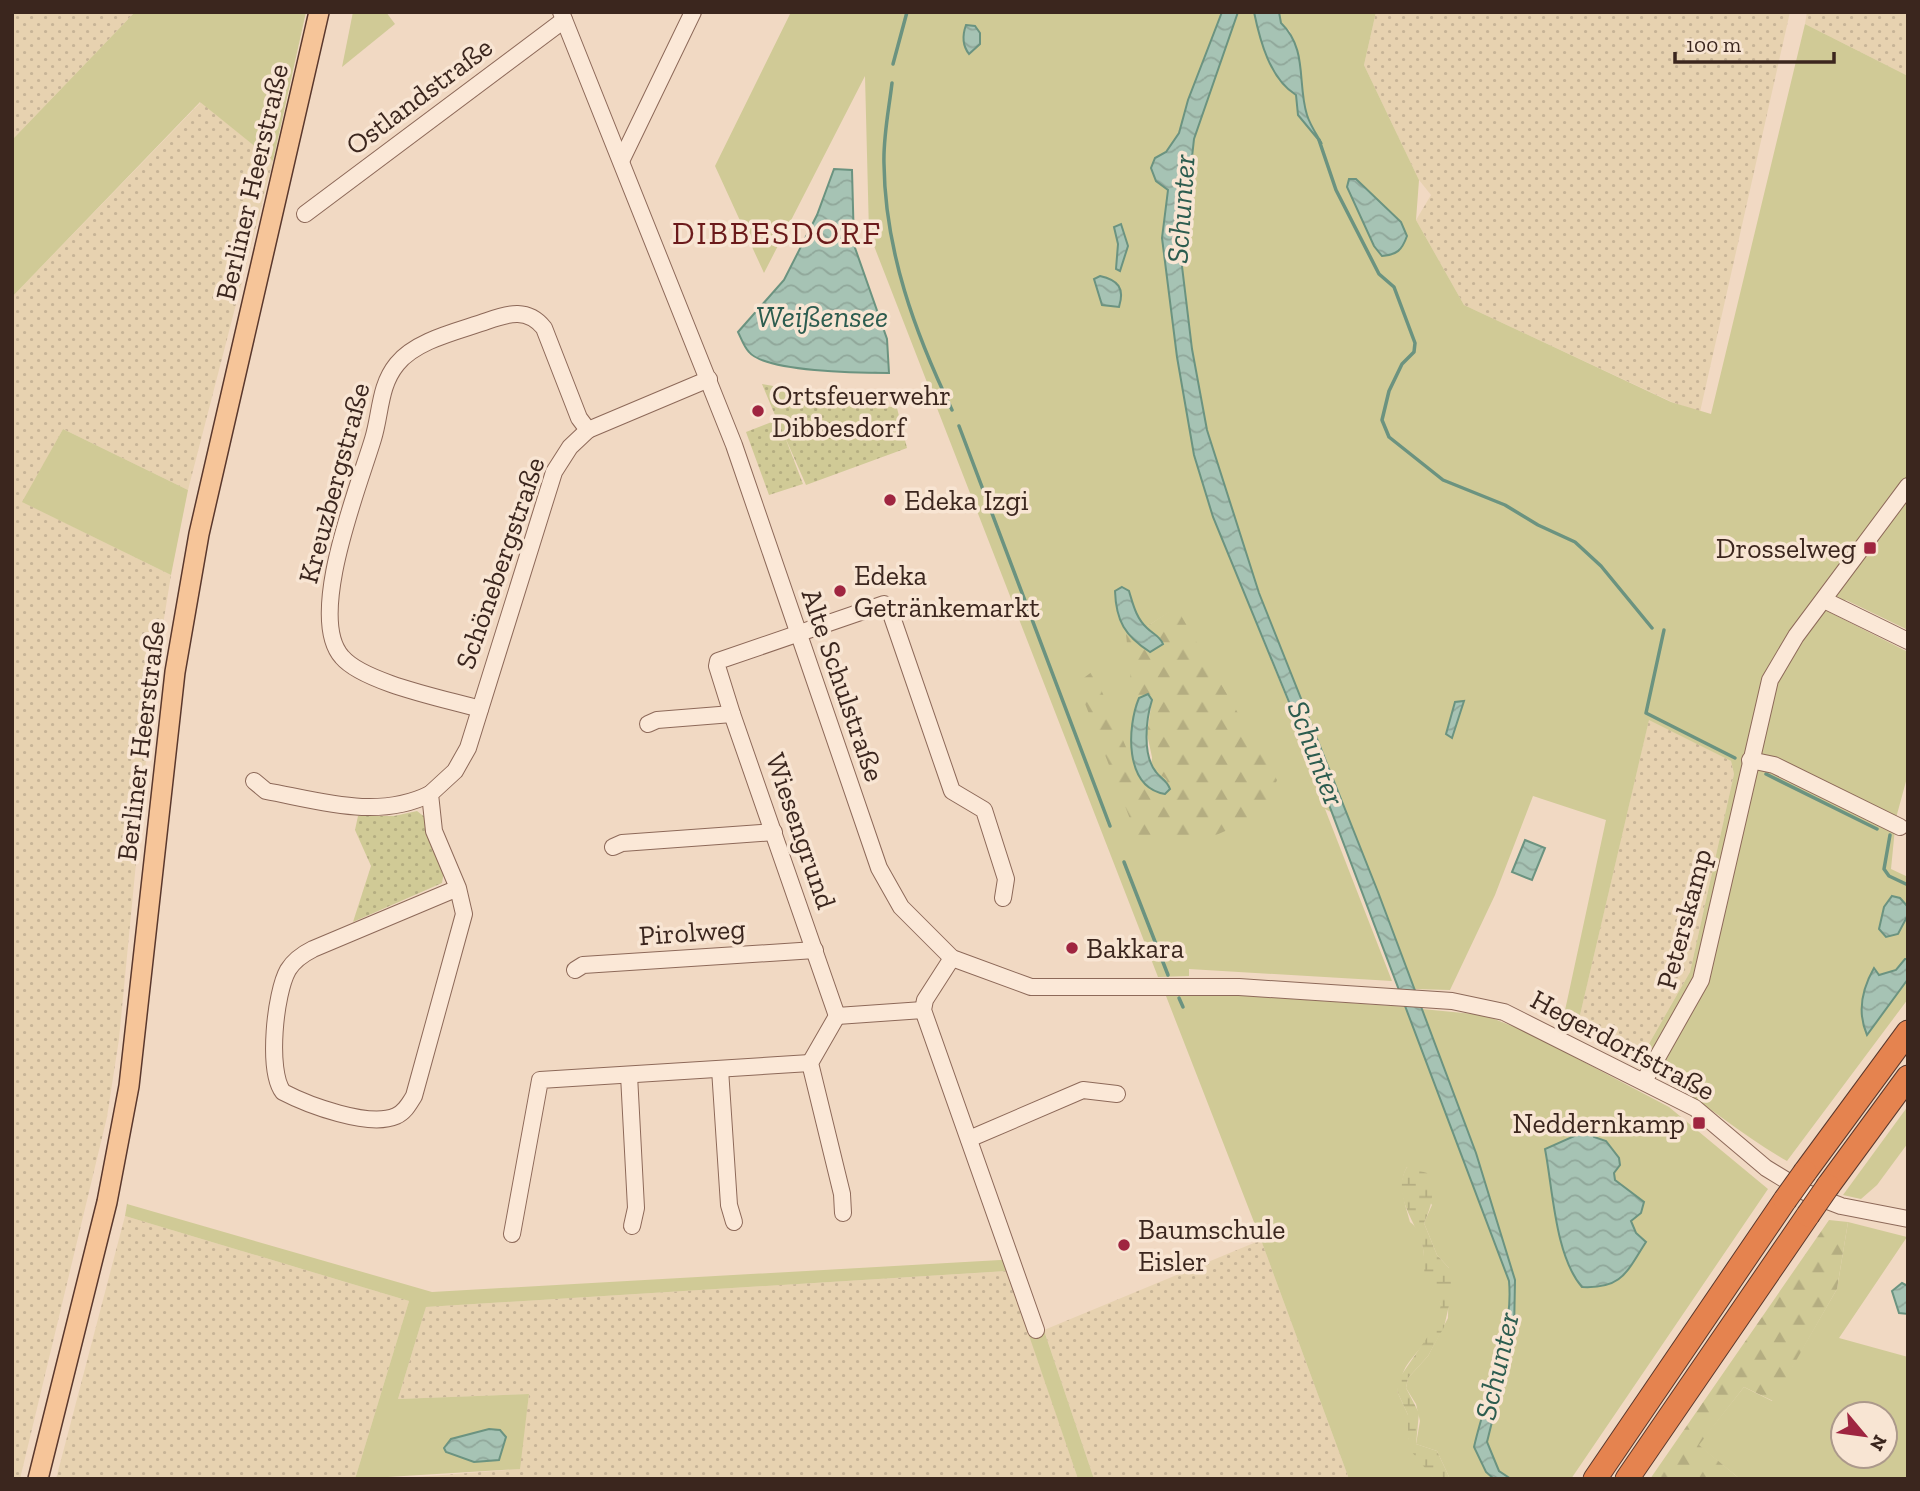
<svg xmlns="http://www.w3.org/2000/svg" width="1920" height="1491" font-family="'Zilla Slab',serif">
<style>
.farmland{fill:url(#farmland-dots)}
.green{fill:#d0ca96;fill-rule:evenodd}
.forest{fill:url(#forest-firs)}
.wetland{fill:url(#wetland-marsh)}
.park{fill:url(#park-dots)}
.water{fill:url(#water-waves);stroke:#6b9380;stroke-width:2}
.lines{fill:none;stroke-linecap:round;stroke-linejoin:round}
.stream{stroke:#6b9380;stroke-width:3.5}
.minor-casing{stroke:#8d6959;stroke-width:18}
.major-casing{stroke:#5a382d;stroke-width:22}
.highway-casing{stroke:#5a382d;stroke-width:25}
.minor{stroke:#fbe8d7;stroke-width:16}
.major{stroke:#f6c599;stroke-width:19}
.highway{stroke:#e5834f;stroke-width:23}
.highway-bridge-casing{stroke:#5a382d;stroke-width:25;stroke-linecap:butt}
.highway-bridge{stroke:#e5834f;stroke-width:23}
.poi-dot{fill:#9f2540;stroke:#f8e5d3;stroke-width:2.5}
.labels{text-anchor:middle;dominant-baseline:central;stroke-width:7;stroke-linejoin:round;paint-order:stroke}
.street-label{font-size:28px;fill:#3b261e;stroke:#f8e5d3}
.poi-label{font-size:28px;fill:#3b261e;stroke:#f8e5d3;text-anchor:start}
.water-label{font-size:30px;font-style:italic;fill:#2c5c4f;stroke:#f8e5d3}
.quarter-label{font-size:32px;letter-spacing:2px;fill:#6b1a1b;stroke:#f8e5d3}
</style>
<defs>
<pattern id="farmland-dots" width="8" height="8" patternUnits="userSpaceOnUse" patternTransform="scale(1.75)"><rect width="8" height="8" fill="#e7d2b0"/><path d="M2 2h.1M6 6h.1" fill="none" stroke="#c7b497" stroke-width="1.8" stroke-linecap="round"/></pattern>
<pattern id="forest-firs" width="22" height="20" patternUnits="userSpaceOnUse" patternTransform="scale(1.75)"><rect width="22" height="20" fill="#d0ca96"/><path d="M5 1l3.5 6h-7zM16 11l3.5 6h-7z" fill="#b4ad81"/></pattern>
<pattern id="wetland-marsh" width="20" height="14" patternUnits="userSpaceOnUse" patternTransform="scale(1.75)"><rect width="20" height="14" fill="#d0ca96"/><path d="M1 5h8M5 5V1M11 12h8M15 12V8" fill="none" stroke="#b4ad81"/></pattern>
<pattern id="park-dots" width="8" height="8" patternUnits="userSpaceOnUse" patternTransform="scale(1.75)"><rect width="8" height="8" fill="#d0ca96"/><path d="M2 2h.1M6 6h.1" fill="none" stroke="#b4ad81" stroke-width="1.8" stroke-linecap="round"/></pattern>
<pattern id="water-waves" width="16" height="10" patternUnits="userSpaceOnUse" patternTransform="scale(1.75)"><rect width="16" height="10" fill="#a6c3b4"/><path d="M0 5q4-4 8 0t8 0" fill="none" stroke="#90a79a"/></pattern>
</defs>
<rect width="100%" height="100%" fill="#f1d9c3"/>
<g class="farmland">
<path d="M12,12h123l-123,128z"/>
<path d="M1376,12h414l-90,400 -28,-10 -208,-97 -48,-85 15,-25 -12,-15 -55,-115z"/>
<path d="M1807,12h101v64l-103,-52z"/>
<path d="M201,102l72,59 -85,329 -125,-61 -40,73 148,73 -18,112 -34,352 -12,78 -87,362h-8v-1182z"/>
<path d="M1649,719l82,42 3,13 -44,198 -44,77 -14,6 -55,-27z"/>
<path d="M125,1216l284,85 -54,178h-299z"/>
<path d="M1261,1240l88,239h-255l-50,-149z"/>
<path d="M1008,1271l70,208h-687l128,-10 10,-75 -131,5 28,-92z"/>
</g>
<g class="green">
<path d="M135,12h171l-33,149 -73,-59 -188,195v-157z"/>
<path d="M353,12h33l9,12 -53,43z"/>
<path d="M791,12h431l-34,88 -9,33 -13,19 -11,6 1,23 12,9 -6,48 15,119 17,98 19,62 120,296 -8,-4 67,172 -203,-12v7l-31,1 -289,-744 -4,-157 -101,197 -49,-107zM1176,608l-37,233 8,-53 -1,-161z"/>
<path d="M1238,12h16c6,29 16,67 42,83l2,20 21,25 -12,-25 -17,-84 -9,-8 -2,-11h97l-12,53 55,115 -3,40 48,85 207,97 40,12 94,-390 103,52v554l-62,-30 -15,13 77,39v122l-12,44 -5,51 17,8v122l-121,162c-42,-24 -79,-55 -120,-82l-3,-9 -32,-15 14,-6 44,-77 44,-198 -3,-13 -82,-41 -72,308 -16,1 45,-209 -73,-24 -38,99 -45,95 -36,-1 -155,-396 -38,-113 -14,-50 -15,-81 -11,-91 7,-80 6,-39z"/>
<path d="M63,429l125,61 -17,85 -149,-73z"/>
<path d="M1206,993l202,14 101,274c5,55 -23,112 -35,165l12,26 8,7h-44l-13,-28 -21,-7 4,-23 -4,-17 -10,-16 2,-10 20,-22 20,-38 1,-50 -12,-13 -13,-32 8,-18 -25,-38c-10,17 -2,36 3,55 14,10 14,33 15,49 0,13 14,23 16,34 4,20 -25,46 -34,60 -5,7 -7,18 -10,26l11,24v23l26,41h-85l-88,-239 -95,-244z"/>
<path d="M1422,1009l62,6 41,16 144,76 99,82 -197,290h-60l-12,-7 -12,-30 27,-109 1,-53 -39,-127z"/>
<path d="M1908,1106v37l-31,42 -16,14 -18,-4z"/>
<path d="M127,1204l305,88 588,-33 74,220h-16l-71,-208 -581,36 -28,92 131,-5 -9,75 -165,10 54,-178 -284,-85z"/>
<path d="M1848,1222l59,15 -68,101 69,19v122h-168l-42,-34 46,-58 28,14 65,-112zM1843,1414h42v42h-42z"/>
</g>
<g class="forest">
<path d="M1176,607l101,173 -13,34 -57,25 -68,3 -62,-159 16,-12 46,106 26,16 5,-5 -4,-9 -11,-8 -8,-37 5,-34 -13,-2 -5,14 -8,-78 14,12 21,-7 -15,-12z"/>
<path d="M1829,1220l19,2 -11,67 -64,112 -29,-14 -45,58 41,34h-90z"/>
</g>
<path class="wetland" d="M1407,1167l20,6c9,19 5,31 -3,50l13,32 12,13 4,20 -9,39 -16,29 -20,22 -2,10 13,25 -3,31 21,7 13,28h-16l-23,-28 -3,-13v-23l-11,-24 1,-11 37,-54 6,-21c-5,-10 -14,-18 -16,-29 -2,-11 0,-21 -3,-32 -8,-25 -31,-51 -15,-77z"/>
<g class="park">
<path d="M762,384l135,24 10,40 -101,37 -21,-48 18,47 -34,11 -23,-63 31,-12z"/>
<path d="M417,811l9,7 7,33 11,20 -2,12 -89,39 18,-56 -16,-36 3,-14h36z"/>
</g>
<g class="water">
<path d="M1222,12h16l-44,127 -13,119 11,91 15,81 52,163 119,299 98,261 39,127 -1,53 -27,109 12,29 12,8h-17l-8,-7 -12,-25c12,-54 40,-111 35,-166l-206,-545 -90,-219 -19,-62 -17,-98 -15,-119 6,-48 -12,-9 -5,-13 4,-10 11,-6 13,-19 9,-33z"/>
<path d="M1254,12h25l2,11c27,26 16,60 26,92 3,10 10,20 15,29l-24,-29 -2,-20c-26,-16 -36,-54 -42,-83z"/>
<path d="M966,25l9,1 5,7v11l-11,10c-7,-9 -7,-18 -3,-29z"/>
<path d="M834,169l18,1 2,75 33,94 2,34c-28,0 -124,-1 -140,-21 -5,-5 -8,-14 -11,-20l46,-52 33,-65z"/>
<path d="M1349,179h7l45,43 6,14c-5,14 -10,19 -25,20l-8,-10 -27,-59z"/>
<path d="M1121,224l7,22 -8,25 -4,-2 2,-25 -4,-17z"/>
<path d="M1100,276c18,4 25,12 19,31l-17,-2 -8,-26z"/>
<path d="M1122,587l7,4c4,13 7,27 18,37 6,6 13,8 16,16l-13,8c-25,-16 -34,-31 -35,-61z"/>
<path d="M1148,694l4,6c-6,19 -10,55 4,72 5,7 10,7 14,17l-5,5c-41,-7 -38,-67 -26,-96z"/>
<path d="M1464,701l-12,37 -6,-4 9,-32z"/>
<path d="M1525,840l20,8 -13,32 -20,-8z"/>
<path d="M1892,896l8,2 8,9v8l-10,19 -12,3 -7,-8 5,-22z"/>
<path d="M1905,959h3v20l-41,56c-10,-23 -5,-46 7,-67l5,7 17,-5z"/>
<path d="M1590,1129l4,8 12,4 13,17 1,7 -6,8 1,7 29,22 -3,11 -10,8 5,12 10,9c-19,29 -23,47 -64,45 -27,-31 -29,-97 -37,-138z"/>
<path d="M1902,1283l6,3v28l-9,-1 -7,-22z"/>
<path d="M489,1429l11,1 6,7 -7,23 -25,2 -28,-10 -2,-4 7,-9z"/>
</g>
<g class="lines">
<g class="stream">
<path d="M893,64l14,-52"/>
<path d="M892,83c-3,26 -9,54 -8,81 1,87 31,169 68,246"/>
<path d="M1319,140l17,50 43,84 15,13 21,56 -1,9 -12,12 -13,27 -7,29 7,17 54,43 62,25 33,20 37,17 26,24 51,62"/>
<path d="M959,426l151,400"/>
<path d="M1664,630l-18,83 89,45"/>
<path d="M1766,774l111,55"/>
<path d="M1890,835l-6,34 5,7 19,9"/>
<path d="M1124,862l44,113"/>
<path d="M1179,998l4,9"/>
</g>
<defs>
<g id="minor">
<path d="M561,12l173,433 145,423 22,39 51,51 79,29h208l213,14 52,11 191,96 71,60 41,25 34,13 67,13"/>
<path d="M622,159l71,-147"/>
<path d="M305,214l259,-194"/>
<path d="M1824,600l84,41"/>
<path d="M480,709c-34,-10 -116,-26 -138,-52 -36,-40 17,-171 31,-218 8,-26 6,-53 24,-75 19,-24 62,-33 90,-43 22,-8 41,-13 57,7l35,90 9,12"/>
<path d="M648,724l9,-4 75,-6"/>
<path d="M1750,760l24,5 126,62"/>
<path d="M254,781l12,10c54,10 112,29 164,3"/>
<path d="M613,847l9,-4 152,-11"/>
<path d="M458,888l-145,61c-10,5 -19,11 -25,21 -13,23 -21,101 -5,122 25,13 86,36 113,24 9,-4 13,-12 18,-20l50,-182 -6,-26 -24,-57 -4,-37 25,-23 13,-23 86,-276 16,-25 18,-17 121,-51"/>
<path d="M952,958l-27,42 -2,10 113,320"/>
<path d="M575,970l8,-5 232,-15"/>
<path d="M923,1010l-86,6 -105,-302 -15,-48 1,-5 166,-57 5,4 63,183 32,19 22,69 -3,19"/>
<path d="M837,1016l-27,47 32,131 1,19"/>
<path d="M720,1069l9,136 5,17"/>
<path d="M629,1075l7,133 -4,18"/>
<path d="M1644,1081l57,-101 69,-300 26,-44 112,-150"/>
<path d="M969,1139l114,-49 34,4"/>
<path d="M512,1234l28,-154 270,-17"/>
</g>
<path id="major" d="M38,1479l69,-277 22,-116 46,-414 24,-138 120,-522"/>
<g id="highway">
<path d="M1805,1172l103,-140"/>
<path d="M1828,1186l80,-109"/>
<path d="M1595,1479l190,-279"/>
<path d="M1627,1479l181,-264"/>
</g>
</defs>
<use href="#minor" class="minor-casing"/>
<use href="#major" class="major-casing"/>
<use href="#highway" class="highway-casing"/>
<use href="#minor" class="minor"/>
<use href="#major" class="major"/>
<use href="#highway" class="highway"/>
<defs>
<g id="highway-bridge">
<path d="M1785,1200l20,-28"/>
<path d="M1808,1215l20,-29"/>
</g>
</defs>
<use href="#highway-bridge" class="highway-bridge-casing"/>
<use href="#highway-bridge" class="highway-bridge"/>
</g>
<g class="poi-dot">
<circle cx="758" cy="411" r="7"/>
<circle cx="890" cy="500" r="7"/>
<rect x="1863" y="541" width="14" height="14" rx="3.5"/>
<circle cx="840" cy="591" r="7"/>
<circle cx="1072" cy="948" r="7"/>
<rect x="1692" y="1116" width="14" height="14" rx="3.5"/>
<circle cx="1124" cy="1245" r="7"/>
</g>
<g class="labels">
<g class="street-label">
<text transform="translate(419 96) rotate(-37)">Ostlandstraße</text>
<text transform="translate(252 182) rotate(-77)">Berliner Heerstraße</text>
<text transform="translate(334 483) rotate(-75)">Kreuzbergstraße</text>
<text transform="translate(500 563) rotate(-71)">Schönebergstraße</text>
<text transform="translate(843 685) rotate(71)">Alte Schulstraße</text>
<text transform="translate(141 741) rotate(-83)">Berliner Heerstraße</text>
<text transform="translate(801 831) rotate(71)">Wiesengrund</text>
<text transform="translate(1684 919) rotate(-75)">Peterskamp</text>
<text transform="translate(692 932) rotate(-4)">Pirolweg</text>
<text transform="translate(1623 1045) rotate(28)">Hegerdorfstraße</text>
</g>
<g class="poi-label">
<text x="772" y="395">Ortsfeuerwehr<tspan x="772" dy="32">Dibbesdorf</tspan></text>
<text x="904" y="500">Edeka Izgi</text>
<text x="1856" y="548" text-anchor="end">Drosselweg</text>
<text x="854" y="575">Edeka<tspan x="854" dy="32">Getränkemarkt</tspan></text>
<text x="1086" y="948">Bakkara</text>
<text x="1685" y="1123" text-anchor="end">Neddernkamp</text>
<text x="1138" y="1229">Baumschule<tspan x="1138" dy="32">Eisler</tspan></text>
</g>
<g class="water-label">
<text transform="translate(1181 209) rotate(-86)">Schunter</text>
<text x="822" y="317">Weißensee</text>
<text transform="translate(1316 753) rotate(69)">Schunter</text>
<text transform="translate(1497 1366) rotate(-77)">Schunter</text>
</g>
<g class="quarter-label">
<text x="777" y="233">DIBBESDORF</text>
</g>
</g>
<rect width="1920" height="1491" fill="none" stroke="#3b261e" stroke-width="28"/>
<g transform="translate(1864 1435) rotate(119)"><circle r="33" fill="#f8e5d3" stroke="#ac998b" stroke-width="2"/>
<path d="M0-5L12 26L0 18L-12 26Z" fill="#9f2540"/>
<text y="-10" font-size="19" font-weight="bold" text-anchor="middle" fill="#3b261e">N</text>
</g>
<path d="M1675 52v10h159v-10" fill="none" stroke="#3b261e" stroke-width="3.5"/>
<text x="1686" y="52" font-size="21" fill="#3b261e" stroke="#f8e5d3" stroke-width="5" paint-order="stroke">100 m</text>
</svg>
